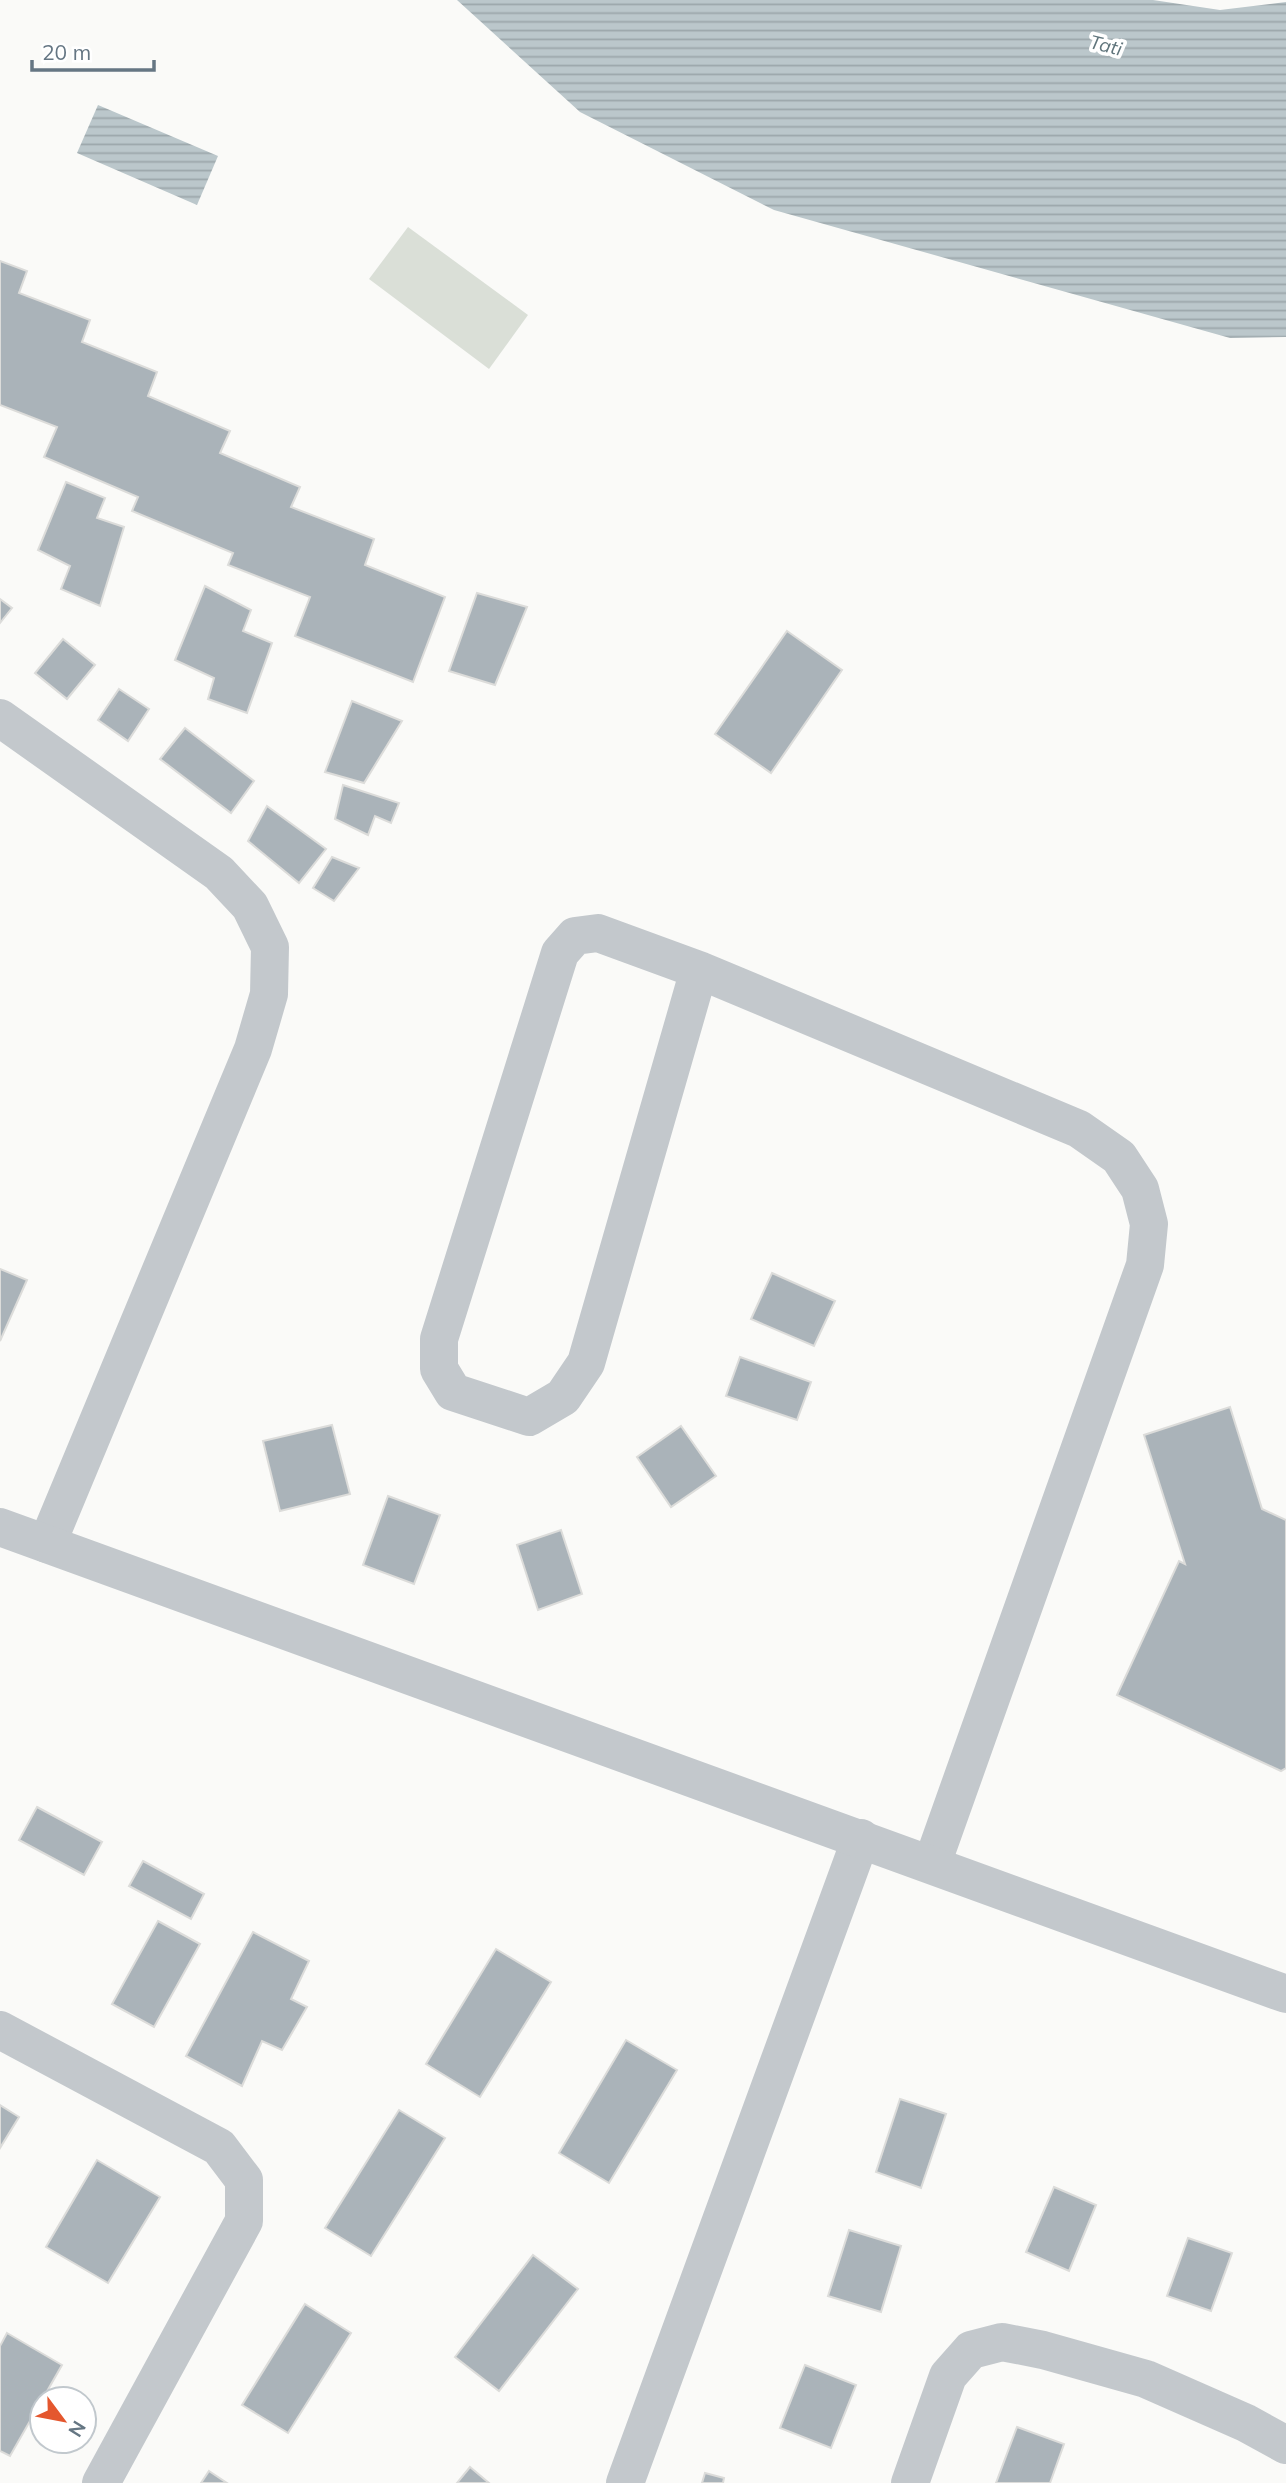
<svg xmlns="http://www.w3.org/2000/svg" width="1286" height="2483" font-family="Mulish,sans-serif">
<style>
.park{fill:#dadfd7}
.water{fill:url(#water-rules)}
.building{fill:#aab3b9;stroke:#dcdcda;stroke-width:2}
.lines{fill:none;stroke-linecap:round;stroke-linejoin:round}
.minor{stroke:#c3c8cc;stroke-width:38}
.tertiary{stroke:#c3c8cc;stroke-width:38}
.labels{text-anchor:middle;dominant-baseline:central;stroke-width:7;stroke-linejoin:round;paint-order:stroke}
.water-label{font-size:19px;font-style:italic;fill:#60757c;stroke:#fff}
</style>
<defs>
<pattern id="water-rules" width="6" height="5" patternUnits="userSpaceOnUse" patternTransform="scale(1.75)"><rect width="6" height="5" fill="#bbc7cb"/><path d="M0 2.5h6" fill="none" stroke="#9ca6aa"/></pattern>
</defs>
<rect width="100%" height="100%" fill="#fafaf8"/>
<path class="park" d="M408,227l120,88 -39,54 -120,-90z"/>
<g class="water">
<path d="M457,0h696l67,10 66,-8v335l-56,1 -456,-128 -194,-98z"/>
<path d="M98,105l120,51 -21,49 -120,-52z"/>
</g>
<g class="building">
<path d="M0,261l27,10 -8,22 71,27 -8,22 75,30 -9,24 82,35 -10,22 80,34 -9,20 83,32 -9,26 80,32 -32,85 -118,-46 15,-39 -82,-32 5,-12 -101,-42 6,-14 -94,-40 13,-30 -57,-22z"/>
<path d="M66,482l39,16 -8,20 27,9 -24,79 -39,-17 9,-23 -32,-16z"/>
<path d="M205,586l46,24 -8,21 29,12 -25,70 -39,-14 6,-21 -39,-18z"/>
<path d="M477,593l50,14 -32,78 -46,-14z"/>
<path d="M0,599l12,9 -12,15z"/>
<path d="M787,631l55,39 -71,103 -56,-39z"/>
<path d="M63,639l32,26 -28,34 -32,-26z"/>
<path d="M119,689l30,20 -21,32 -30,-21z"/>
<path d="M352,701l50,20 -38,62 -39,-11z"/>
<path d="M185,728l69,53 -23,32 -71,-54z"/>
<path d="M343,785l56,18 -8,20 -16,-7 -7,19 -33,-16z"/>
<path d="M267,806l59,43 -27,34 -51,-42z"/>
<path d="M332,857l27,11 -25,33 -21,-13z"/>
<path d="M0,1269l27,11 -27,61z"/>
<path d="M772,1273l63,28 -21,45 -63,-27z"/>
<path d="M740,1357l71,25 -14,38 -71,-24z"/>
<path d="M1230,1407l32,102 24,11v248l-5,3 -164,-76 62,-134 6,3 -41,-129z"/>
<path d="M332,1425l18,69 -70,17 -17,-70z"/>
<path d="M681,1426l35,50 -45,31 -34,-50z"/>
<path d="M388,1496l52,19 -26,69 -51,-19z"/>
<path d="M561,1530l21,64 -44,16 -21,-65z"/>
<path d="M37,1807l65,35 -18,33 -65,-35z"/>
<path d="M143,1861l61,33 -13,25 -62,-33z"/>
<path d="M158,1921l42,23 -46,83 -42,-23z"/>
<path d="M253,1932l56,29 -18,38 16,8 -25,43 -20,-9 -20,45 -56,-30z"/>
<path d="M496,1949l55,33 -71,115 -54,-33z"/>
<path d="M626,2040l51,30 -68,113 -50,-30z"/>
<path d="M900,2099l46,15 -25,74 -45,-16z"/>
<path d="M0,2105l19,12 -19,31z"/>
<path d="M399,2110l46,28 -74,118 -46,-28z"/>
<path d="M97,2160l63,37 -52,86 -62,-36z"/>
<path d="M1054,2187l42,18 -27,66 -43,-19z"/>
<path d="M849,2230l52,16 -20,66 -53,-16z"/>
<path d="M1188,2238l44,15 -21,58 -44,-15z"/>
<path d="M533,2255l45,34 -79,102 -44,-34z"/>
<path d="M305,2304l46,29 -63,100 -46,-28z"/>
<path d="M7,2333l55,32 -52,91 -10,-5v-105z"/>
<path d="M805,2365l51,20 -25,63 -51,-20z"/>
<path d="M1017,2427l47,17 -14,39h-54z"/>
<path d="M470,2467l19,16h-32z"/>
<path d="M209,2471l18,12h-26z"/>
<path d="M705,2473l19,5 -1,5h-21z"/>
</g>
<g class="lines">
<g class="minor">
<path d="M0,718l219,155 31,33 20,41 -1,47 -16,55 -206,495"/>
<path d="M699,970l-113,393 -23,34 -34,20 -76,-25 -14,-23v-30l121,-386 15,-17 23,-3 101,37 380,159 40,28 21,32 9,35 -4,41 -213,599"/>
<path d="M0,2030l219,117 25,33v41l-143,262"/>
<path d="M625,2483l236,-645"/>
<path d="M910,2483l38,-107 23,-26 31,-8 41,8 103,29 100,44 40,22"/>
</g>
<path class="tertiary" d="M0,1527l1286,467"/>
</g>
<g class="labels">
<g class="water-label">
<text transform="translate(1106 45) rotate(14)">Tati</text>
</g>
</g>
<g transform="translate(63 2420) rotate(122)"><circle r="33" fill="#ffffff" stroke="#c1c8cd" stroke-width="2"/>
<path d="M0-5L12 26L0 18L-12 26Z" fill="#e4572e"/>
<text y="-10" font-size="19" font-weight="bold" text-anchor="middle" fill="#657683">N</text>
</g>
<path d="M32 60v10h122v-10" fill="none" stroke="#657683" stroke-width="3.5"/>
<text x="42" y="60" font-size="21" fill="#657683" stroke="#ffffff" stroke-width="5" paint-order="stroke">20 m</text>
</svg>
